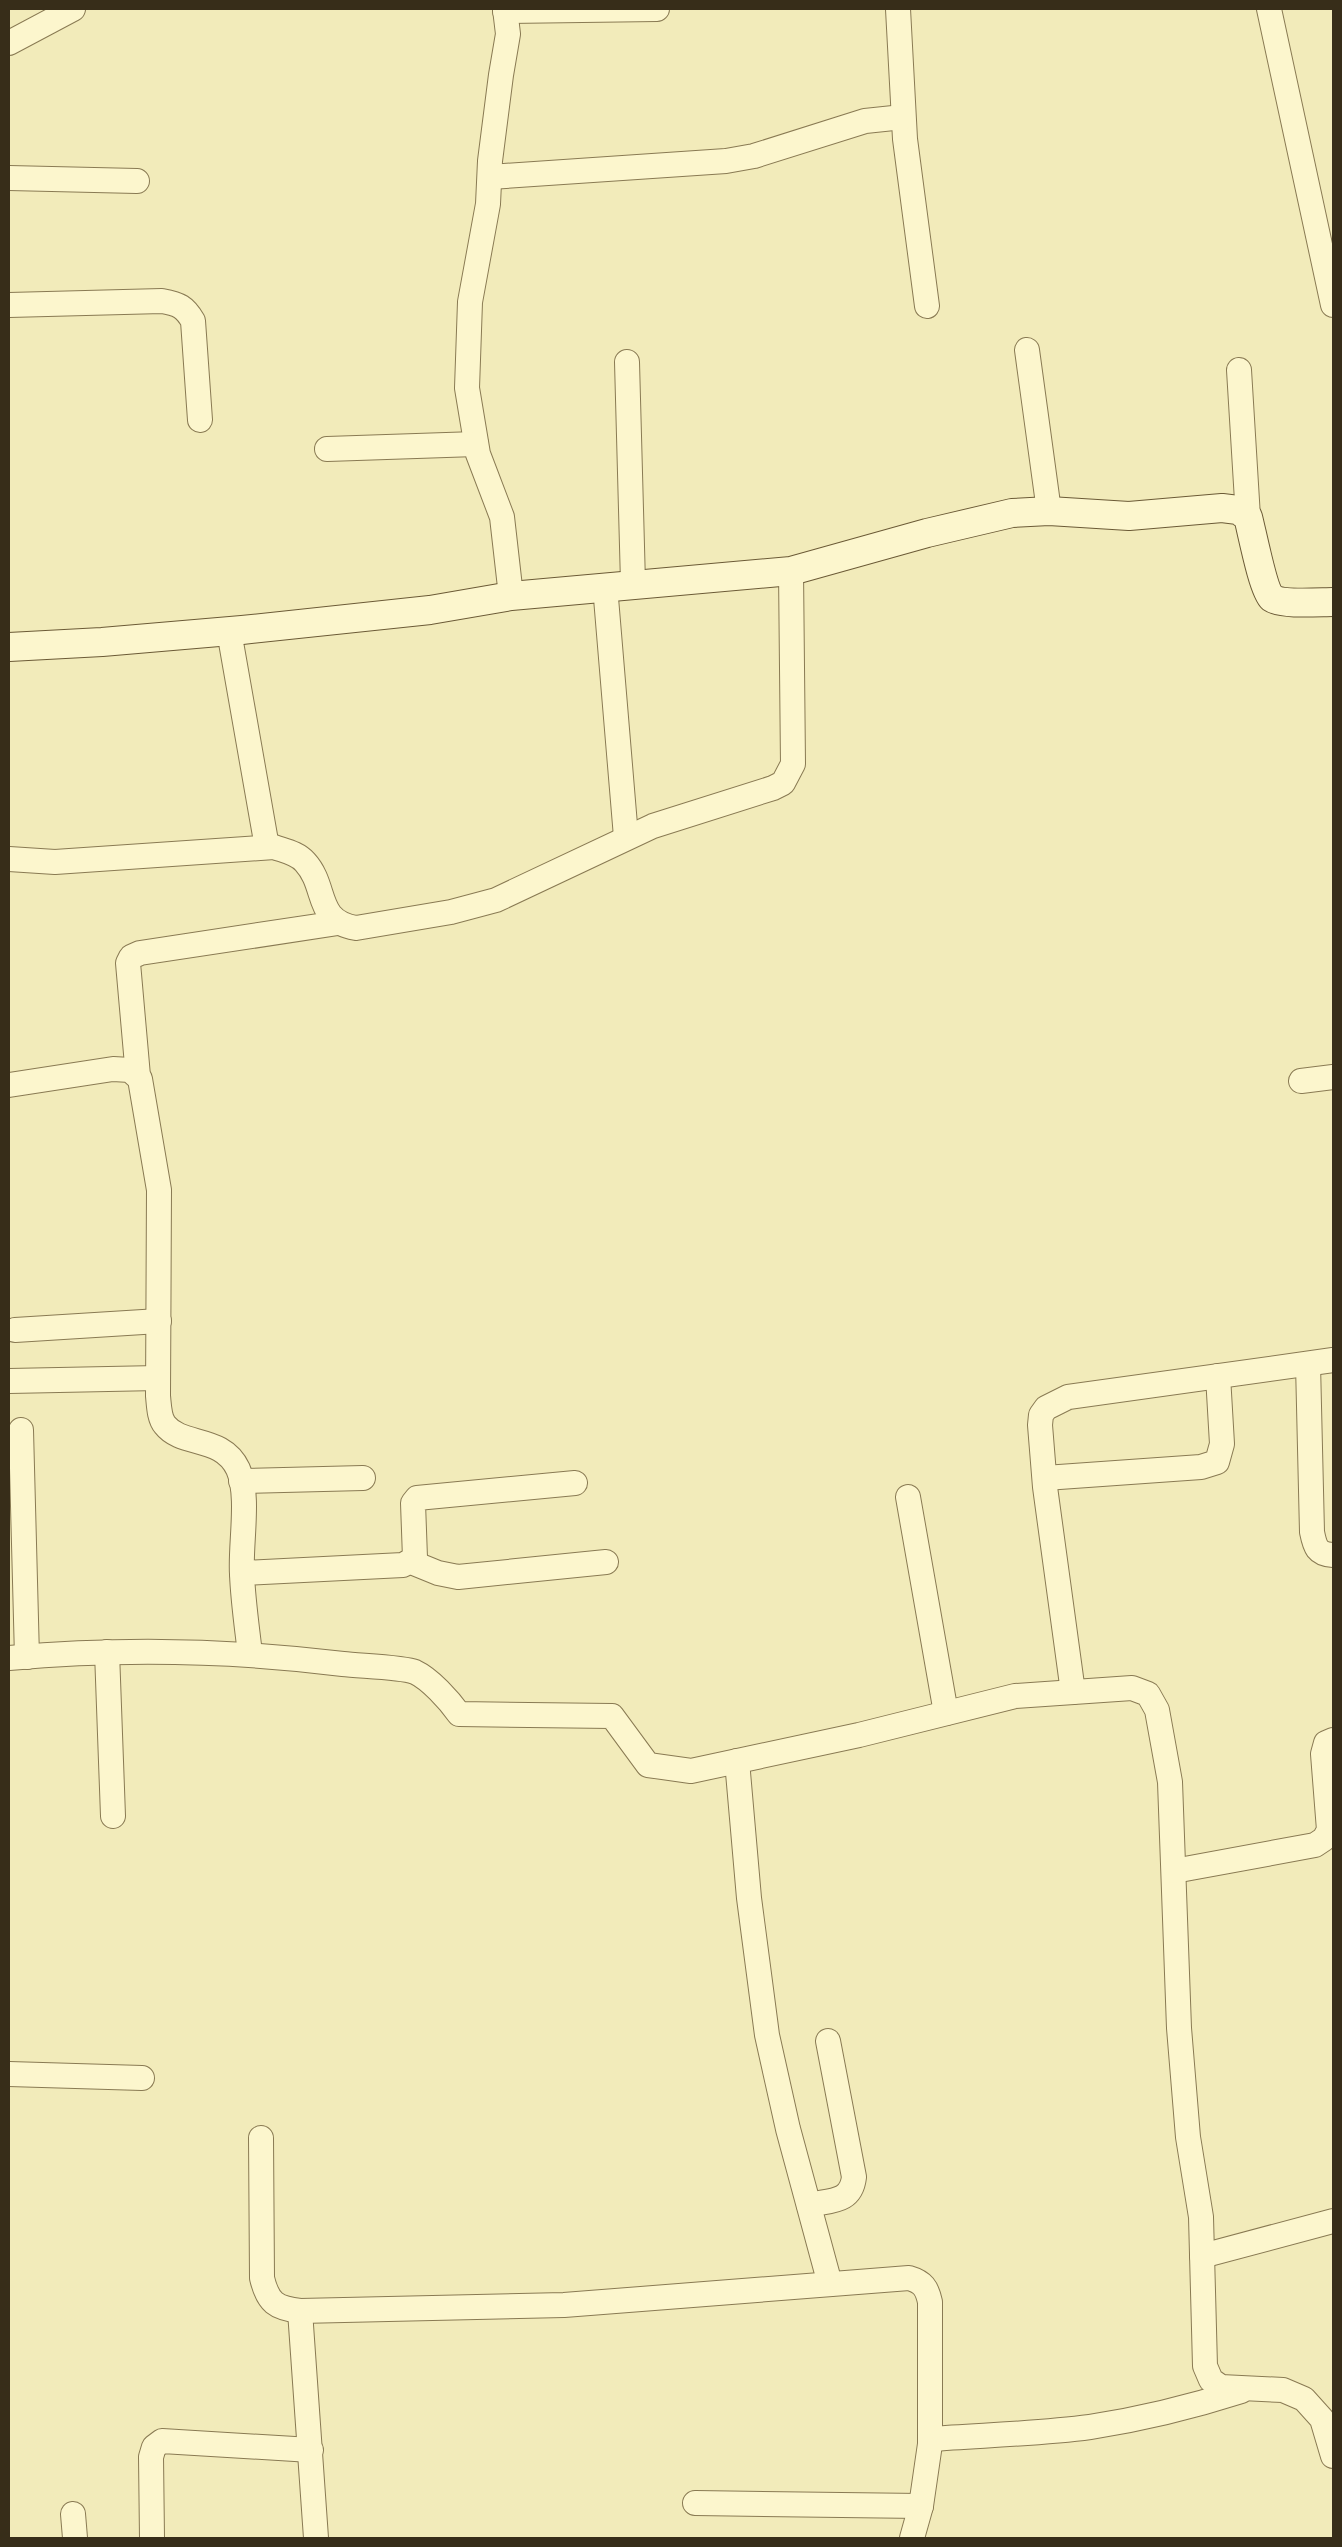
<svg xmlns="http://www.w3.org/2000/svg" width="1342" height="2547" font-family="'Times New Roman',serif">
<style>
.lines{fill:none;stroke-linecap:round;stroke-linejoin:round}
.street-casing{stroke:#897a53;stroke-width:26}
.secondary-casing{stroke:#6b5a36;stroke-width:30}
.street{stroke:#fcf6cd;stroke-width:24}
.secondary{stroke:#fcf6cd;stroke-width:28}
</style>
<rect width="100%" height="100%" fill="#f2ebba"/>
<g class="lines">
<defs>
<g id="street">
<path d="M505,9l3,25 -7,41 -11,86 -2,43 -18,98 -3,86 11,66 24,63 9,79"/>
<path d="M898,9l7,130 22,167"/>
<path d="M1269,9l64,296"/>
<path d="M505,11l152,-2"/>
<path d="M9,43l64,-34"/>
<path d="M490,177l236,-16 28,-5 111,-35 38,-4"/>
<path d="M9,178l128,3"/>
<path d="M9,305l153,-4c17,3 23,6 31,20l7,99"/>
<path d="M1027,350l22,161"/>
<path d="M627,362l6,221"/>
<path d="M1239,370l9,147"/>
<path d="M327,449l149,-5"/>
<path d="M605,586l21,251"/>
<path d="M229,631l38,216"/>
<path d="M9,859l46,3 219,-15c11,4 23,6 31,15 23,25 9,59 51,66l95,-16 45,-12 157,-74 120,-38 10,-5 10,-19 -2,-193"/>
<path d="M138,1076l-10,-113 3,-6 9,-4 198,-30"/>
<path d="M1301,1081l32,-4"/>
<path d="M9,1085l104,-16 17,1 10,9 19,111 -1,206c1,9 1,22 7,29 17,22 57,10 73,44 12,27 2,75 4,105 1,27 5,53 8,80"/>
<path d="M15,1330l144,-9"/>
<path d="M1308,1364l4,168c3,15 5,22 21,23"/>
<path d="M9,1381l149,-3"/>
<path d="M21,1430l6,227"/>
<path d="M1045,1478l156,-11 16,-5 5,-18 -4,-68"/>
<path d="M241,1481l122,-3"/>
<path d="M908,1497l38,216"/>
<path d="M411,1562l27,11 20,4 148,-15"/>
<path d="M242,1573l161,-8 12,-7 -2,-55 4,-5 158,-15"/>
<path d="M107,1652l6,164"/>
<path d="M9,1658c112,-10 222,-8 334,6 16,2 59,3 72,8 15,7 34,28 44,42l153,2 36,49 43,6 168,-36 156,-39 117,-8 16,6 9,16 13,72 9,246 9,109 13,80 4,149 6,14 10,7 62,3 21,9 18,20 11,37"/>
<path d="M1073,1692l-28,-205 -5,-62 1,-10 5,-7 22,-11 265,-37"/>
<path d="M737,1761l12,137 18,137 21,94 42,155"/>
<path d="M1174,1871l141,-26 9,-6 5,-9 -6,-76 3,-11 7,-3"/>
<path d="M9,2074l133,4"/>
<path d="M261,2138l1,140c6,25 14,30 38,33l264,-6 345,-27c14,4 18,10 21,24v142l-9,62 -9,32"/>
<path d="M809,2205c22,-5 42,-2 45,-28l-26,-136"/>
<path d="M1202,2256l131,-35"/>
<path d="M300,2311l16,227"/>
<path d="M930,2439c53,-4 108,-5 160,-12 52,-8 101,-20 151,-36"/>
<path d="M695,2503l226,3"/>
<path d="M73,2514l2,24"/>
<path d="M152,2538l-1,-81 3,-10 8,-6 149,9"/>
</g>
<path id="secondary" d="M9,647l93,-5 140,-12 188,-20 81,-14 280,-25 136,-38 85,-20 37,-2 80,5 93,-8 16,2 10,7c4,15 15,73 24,81 10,7 48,4 61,4"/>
</defs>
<use href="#street" class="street-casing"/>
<use href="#secondary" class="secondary-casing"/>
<use href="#street" class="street"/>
<use href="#secondary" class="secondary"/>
</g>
<rect width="1342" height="2547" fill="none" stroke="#372d19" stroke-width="20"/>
</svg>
